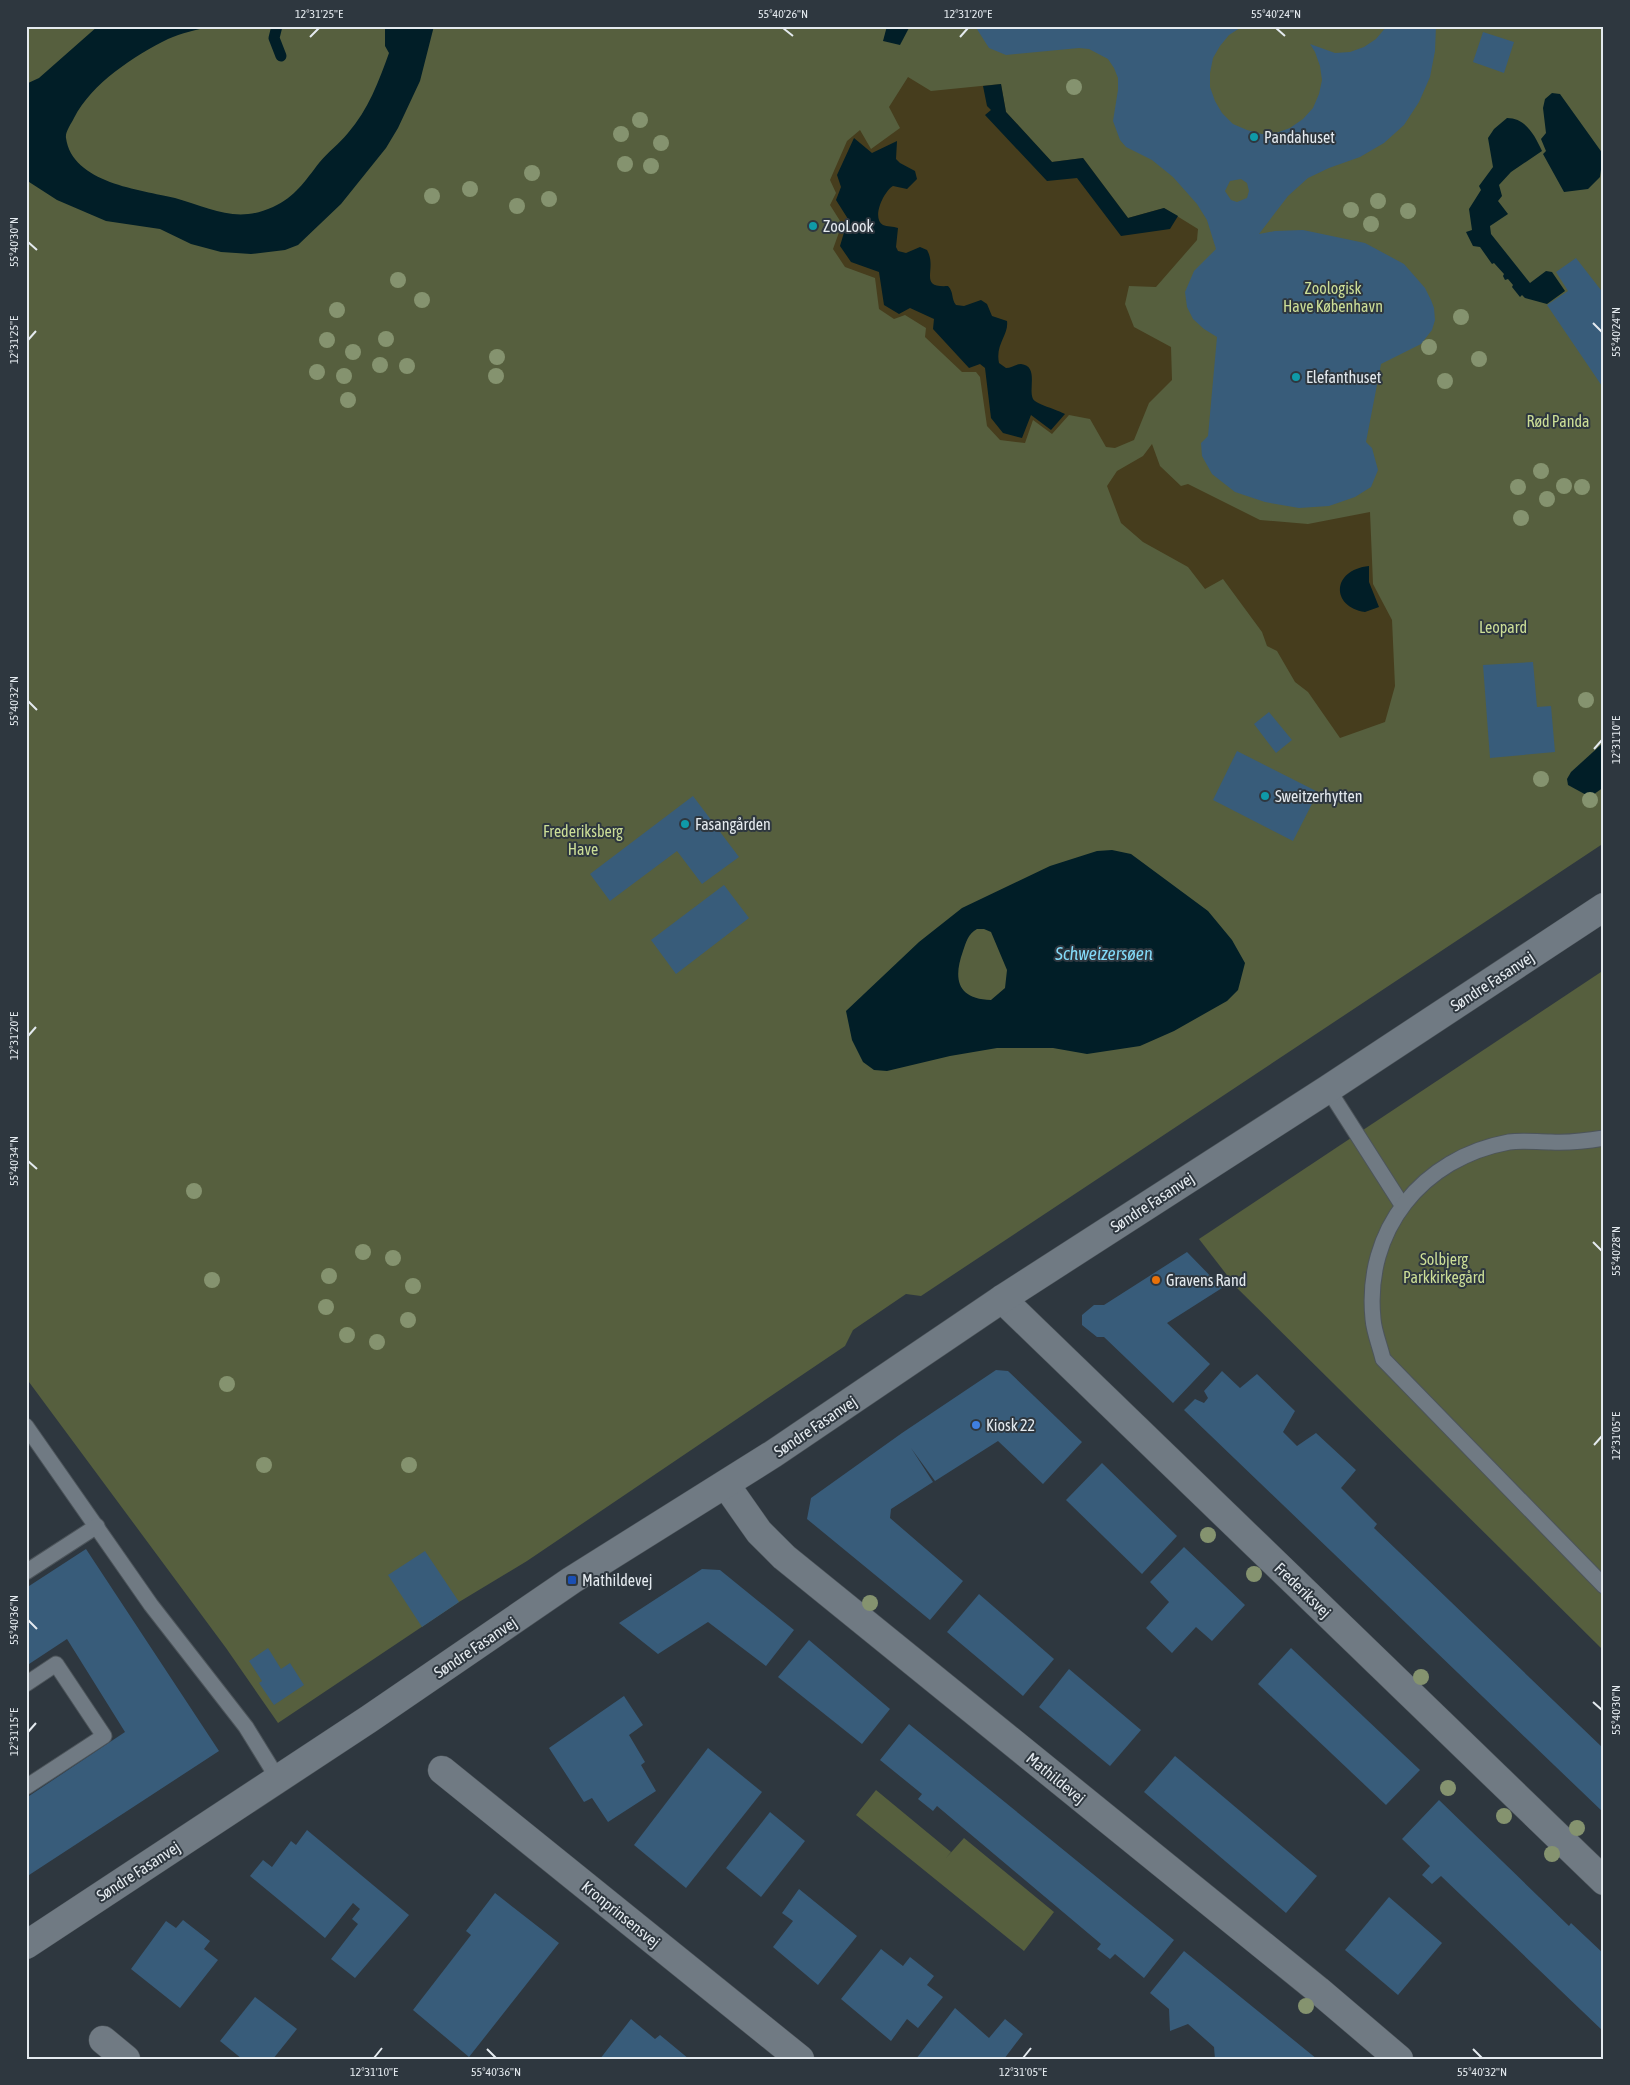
<svg xmlns="http://www.w3.org/2000/svg" width="1630" height="2085" font-family="'Asap Condensed',sans-serif">
<style>
.green{fill:#565f3e}
.sand{fill:#463d1d}
.water{fill:#011e27;fill-rule:evenodd}
.lines{fill:none;stroke-linecap:round;stroke-linejoin:round}
.stream{stroke:#011e27;stroke-width:11}
.building{fill:#385c7a;fill-rule:evenodd}
.service-casing{stroke:#4c545a;stroke-width:17}
.minor-casing{stroke:#4c545a;stroke-width:29}
.tertiary-casing{stroke:#4c545a;stroke-width:29}
.service{stroke:#707a83;stroke-width:15}
.minor{stroke:#707a83;stroke-width:28}
.tertiary{stroke:#707a83;stroke-width:28}
.tree{fill:#85936f}
.ticks{fill:none;stroke:#e4eaef;stroke-width:2}
.culture-dot{fill:#0f9aa8;stroke:#2e373f;stroke-width:2}
.food-dot{fill:#e8710a;stroke:#2e373f;stroke-width:2}
.shop-dot{fill:#3f7fe0;stroke:#2e373f;stroke-width:2}
.transit-dot{fill:#1a4fb4;stroke:#2e373f;stroke-width:2}
.labels{text-anchor:middle;dominant-baseline:central;stroke-width:4;stroke-linejoin:round;paint-order:stroke}
.poi-label{font-size:16px;fill:#e4eaef;stroke:#2e373f;text-anchor:start}
.park-label{font-size:16px;fill:#ccde97;stroke:#2e373f}
.street-label{font-size:16px;fill:#e4eaef;stroke:#2e373f}
.water-label{font-size:18px;font-style:italic;fill:#83daf8;stroke:#2e373f}
.neatline{fill:none;stroke:#e4eaef;stroke-width:2}
.ticks-label{font-size:12px;text-anchor:middle;fill:#e4eaef}
</style>
<rect width="100%" height="100%" fill="#2e373f"/>
<g class="green">
<path d="M26,26h1578v817l-683,453 -15,-2 -53,36 -8,16 -318,215 -68,41 -181,121 -52,-75 -200,-270z"/>
<path d="M1604,970v681l-367,-363 -38,-49z"/>
<path d="M876,1790l75,62 -5,6 18,-20 90,74 -30,39 -168,-136z"/>
</g>
<g class="sand">
<path d="M908,77l23,14 70,-7 5,28 46,50 31,-4 45,60 36,-10 34,21 -1,11 -41,47 -27,-1 -4,18 9,23 37,20 1,33 -23,23 -15,37 -19,8 -9,-1 -16,-28 -21,-4 -17,19 -19,-14 -8,23 -25,-3 -13,-14 -7,-49 -4,-5h-14l-37,-35 1,-9 -21,-13 -11,4 -15,-10 -4,-31 -30,-11 -12,-18 9,-25 -12,-19 6,-12 -6,-13 17,-39 13,-11 11,19 29,-21 -11,-21z"/>
<path d="M1152,444l8,22 21,20 7,-2 72,36 48,4 62,-12 3,72 19,36 3,66 -10,36 -45,16 -32,-46 -13,-10 -18,-31 -10,-5 -5,-14 -39,-53 -18,10 -17,-22 -45,-25 -22,-19 -14,-37 10,-15 26,-15z"/>
</g>
<g class="water">
<path d="M98,26h113c-14,4 -30,7 -43,13 -34,17 -76,44 -94,79 -3,6 -9,14 -8,20 6,45 75,52 109,60 36,10 61,26 98,9 22,-10 32,-26 46,-44 9,-11 20,-19 29,-30 20,-23 31,-52 41,-80l-4,-7v-20h49l-14,55 -22,47 -12,20 -45,56 -43,41 -13,5 -34,4 -30,-2 -30,-8 -31,-15 -54,-8 -49,-21 -31,-20v-96l13,-6z"/>
<path d="M887,26h23l-10,19 -17,-4z"/>
<path d="M1001,84l5,28 46,50 31,-4 45,60 36,-10 14,8 -8,13 -49,7 -44,-58 -30,3 -62,-66 6,-5 -4,-4 -4,-20z"/>
<path d="M1552,93l8,1 43,60 -3,23 -12,12 -24,3 -21,-38 3,-3 -5,-12 5,-6 -3,-25 2,-9z"/>
<path d="M1507,118c19,0 28,18 35,33l-31,21 -12,13 3,11 -4,5 10,13 -18,12 1,8 39,49 16,-12 6,1 13,19 -18,13 -22,-6 -3,-3 -2,2 -8,-10 1,-2 -5,-6 -3,1 -2,-4 1,-2 -10,-11 -2,1 -12,-17 -7,-1 -7,-14 6,-2 -3,-21 12,-19 -2,-4 14,-19 -5,-29 6,-9z"/>
<path d="M854,138l18,15 25,-12 -1,18 4,4 15,8 2,8 -10,10 -14,-3c-9,5 -22,32 -10,39 4,2 10,1 15,3l-2,19 2,4 8,2 14,-6 7,3c11,19 -10,38 21,36 6,6 3,13 8,19l8,1 17,-6 6,4 5,12 15,5c2,14 -12,23 -8,42l7,5c5,0 10,-4 15,-4 18,2 7,25 12,35 3,5 25,11 32,15l-14,16 -20,-15 -9,23 -19,-5 -12,-15 -6,-50 -5,-4 -11,4 -36,-39 1,-10 -24,-11 -11,6 -15,-9 -5,-33 -28,-10 -11,-16 8,-27 -12,-19 5,-13 -4,-12z"/>
<path d="M1369,566v16l10,25 -14,5c-34,-5 -34,-42 4,-46z"/>
<path d="M1604,742v45l-14,10 -22,-12 -1,-6 4,-7z"/>
<path d="M1112,850l19,4 77,57 24,29 13,23 -7,27 -11,11 -53,30 -34,15 -53,8 -34,-6h-56l-47,8 -63,15 -13,-1 -11,-8 -11,-22 -6,-29 73,-69 43,-34 88,-42 47,-15zM977,929h7l7,3 16,38 -2,18 -14,12c-34,-1 -38,-21 -28,-49 3,-9 5,-17 14,-22z"/>
</g>
<g class="lines">
<path class="stream" d="M277,26l-3,12 7,18"/>
</g>
<g class="building">
<path d="M975,26h268l-14,9 -9,11 -7,12 -3,15v14l5,14 7,12 11,11 14,6 15,4 14,-1 14,-5 13,-9 10,-11 6,-14 3,-14 -2,-14 -5,-14 -5,-8 25,9 15,-1 14,-5 12,-8 11,-13h49l-1,25 -5,26 -11,25 -15,23 -20,18 -24,14 -31,11 -21,10 -20,18 -29,38 16,-3 28,-1 62,13 39,21 21,24 6,12 3,8 1,12 -3,10 -11,14 -40,20 -15,78 6,6 6,22 -7,17 -16,10 -26,9 -30,2 -34,-6 -30,-10 -23,-18 -10,-18 -1,-13 7,-7 9,-99 -13,-8 -11,-10 -6,-12 -2,-15 9,-21 22,-22 -9,-29 -10,-16 -24,-27 -21,-17 -26,-13 -6,-7 -7,-19 5,-31v-12l-4,-10 -6,-9 -19,-10 -10,-1 -73,7 -17,-7zM1241,179l6,4 2,8 -2,7 -10,4 -6,-2 -6,-9 5,-10z"/>
<path d="M1483,32l31,10 -10,31 -31,-11z"/>
<path d="M1576,258l28,36v95l-57,-84 21,-14 -12,-19z"/>
<path d="M1533,662l4,45 14,-1 4,46 -65,6 -7,-93z"/>
<path d="M1269,712l23,28 -16,13 -22,-29z"/>
<path d="M1237,751l81,41 -25,49 -80,-41z"/>
<path d="M693,796l46,61 -37,27 -25,-33 -67,50 -20,-27z"/>
<path d="M724,885l25,33 -73,56 -25,-34z"/>
<path d="M1187,1252l35,36 -55,35 43,41 -37,39 -69,-66h-7l-15,-12v-10l12,-10h10z"/>
<path d="M996,1370l12,1 74,71 -39,42 -45,-43 -63,40 -24,-33 22,34 -42,27 -1,9 73,63 -33,39 -123,-101 4,-21 91,-65z"/>
<path d="M1222,1371l18,17 17,-14 38,37 -12,21 14,14 19,-13 40,37 -15,18 36,36 -3,4 230,221v64l-420,-403 11,-11 9,4 4,-5 -4,-7z"/>
<path d="M1102,1463l75,73 -35,38 -76,-74z"/>
<path d="M1184,1547l61,58 -33,36 -16,-14 -24,26 -26,-25 23,-26 -19,-20z"/>
<path d="M86,1549l133,202 -193,126v-79l99,-66 -58,-93 -41,27v-78z"/>
<path d="M425,1551l34,51 -37,25 -34,-52z"/>
<path d="M702,1569l18,1 74,60 -28,36 -58,-44 -50,32 -39,-31z"/>
<path d="M979,1594l75,65 -31,37 -76,-64z"/>
<path d="M809,1640l81,69 -28,35 -84,-67z"/>
<path d="M268,1648l13,21 9,-6 14,22 -30,20 -15,-22 3,-2 -13,-20z"/>
<path d="M1291,1648l129,122 -34,35 -128,-121z"/>
<path d="M1069,1669l72,61 -31,36 -71,-59z"/>
<path d="M624,1696l19,29 -14,10 16,27 -4,3 15,26 -48,31 -16,-24 -8,4 -35,-54z"/>
<path d="M909,1724l265,216 -30,38 -29,-24 -5,5 -13,-10 4,-5 -164,-138 -4,5 -15,-12 4,-5 -42,-34z"/>
<path d="M708,1748l54,44 -76,96 -52,-43z"/>
<path d="M1175,1756l142,120 -31,37 -142,-121z"/>
<path d="M1439,1800l130,126 2,-3 33,31v78l-163,-156 -9,8 -10,-9 8,-9 -28,-27z"/>
<path d="M770,1812l35,29 -44,56 -35,-29z"/>
<path d="M307,1830l102,85 -54,63 -24,-19 27,-35 -6,-5 8,-10 -7,-6 -28,35 -75,-62 13,-16 9,7 19,-26 5,4z"/>
<path d="M799,1889l58,47 -39,49 -45,-38 20,-26 -11,-8z"/>
<path d="M495,1893l64,50 -90,114 -56,-47 58,-75 -5,-4z"/>
<path d="M1389,1897l53,46 -44,52 -53,-45z"/>
<path d="M183,1920l27,21 -6,8 14,11 -38,48 -49,-39 35,-48 10,7z"/>
<path d="M881,1949l22,17 7,-9 24,19 -7,9 16,12 -25,31 -11,-9 -16,22 -50,-42z"/>
<path d="M1184,1951l133,108h-102l-1,-12 -26,-23 -18,7 -1,-22 -19,-16z"/>
<path d="M255,1997l42,32 -24,30h-31l-22,-18z"/>
<path d="M955,2008l34,30 16,-19 18,15 -19,25h-88z"/>
<path d="M631,2019l24,20 5,-4 29,24h-89z"/>
</g>
<g class="lines">
<defs>
<g id="service">
<path d="M1328,1089l74,116"/>
<path d="M1604,1138c-18,3 -36,5 -53,4 -14,0 -29,-2 -42,0 -87,16 -145,88 -136,177 1,13 7,27 10,40l221,227"/>
<path d="M26,1426l125,179 95,122 32,52"/>
<path d="M26,1572l71,-46"/>
<path d="M26,1684l30,-20 48,72 -78,51"/>
</g>
<g id="minor">
<path d="M1002,1299l602,582"/>
<path d="M726,1485l33,47 25,25 534,433 81,69"/>
<path d="M442,1770l358,289"/>
<path d="M103,2040l23,19"/>
</g>
<path id="tertiary" d="M26,1945l343,-226 203,-139 201,-126 229,-155 326,-210 276,-182"/>
</defs>
<use href="#service" class="service-casing"/>
<use href="#minor" class="minor-casing"/>
<use href="#tertiary" class="tertiary-casing"/>
<use href="#service" class="service"/>
<use href="#minor" class="minor"/>
<use href="#tertiary" class="tertiary"/>
</g>
<g class="tree">
<circle cx="1074" cy="87" r="8"/>
<circle cx="640" cy="120" r="8"/>
<circle cx="621" cy="134" r="8"/>
<circle cx="661" cy="143" r="8"/>
<circle cx="625" cy="164" r="8"/>
<circle cx="651" cy="166" r="8"/>
<circle cx="532" cy="173" r="8"/>
<circle cx="470" cy="189" r="8"/>
<circle cx="432" cy="196" r="8"/>
<circle cx="549" cy="199" r="8"/>
<circle cx="1378" cy="201" r="8"/>
<circle cx="517" cy="206" r="8"/>
<circle cx="1351" cy="210" r="8"/>
<circle cx="1408" cy="211" r="8"/>
<circle cx="1371" cy="224" r="8"/>
<circle cx="398" cy="280" r="8"/>
<circle cx="422" cy="300" r="8"/>
<circle cx="337" cy="310" r="8"/>
<circle cx="1461" cy="317" r="8"/>
<circle cx="386" cy="339" r="8"/>
<circle cx="327" cy="340" r="8"/>
<circle cx="1429" cy="347" r="8"/>
<circle cx="353" cy="352" r="8"/>
<circle cx="497" cy="357" r="8"/>
<circle cx="1479" cy="359" r="8"/>
<circle cx="380" cy="365" r="8"/>
<circle cx="407" cy="366" r="8"/>
<circle cx="317" cy="372" r="8"/>
<circle cx="344" cy="376" r="8"/>
<circle cx="496" cy="376" r="8"/>
<circle cx="1445" cy="381" r="8"/>
<circle cx="348" cy="400" r="8"/>
<circle cx="1541" cy="471" r="8"/>
<circle cx="1564" cy="486" r="8"/>
<circle cx="1518" cy="487" r="8"/>
<circle cx="1582" cy="487" r="8"/>
<circle cx="1547" cy="499" r="8"/>
<circle cx="1521" cy="518" r="8"/>
<circle cx="1586" cy="700" r="8"/>
<circle cx="1541" cy="779" r="8"/>
<circle cx="1590" cy="800" r="8"/>
<circle cx="194" cy="1191" r="8"/>
<circle cx="363" cy="1252" r="8"/>
<circle cx="393" cy="1258" r="8"/>
<circle cx="329" cy="1276" r="8"/>
<circle cx="212" cy="1280" r="8"/>
<circle cx="413" cy="1286" r="8"/>
<circle cx="326" cy="1307" r="8"/>
<circle cx="408" cy="1320" r="8"/>
<circle cx="347" cy="1335" r="8"/>
<circle cx="377" cy="1342" r="8"/>
<circle cx="227" cy="1384" r="8"/>
<circle cx="264" cy="1465" r="8"/>
<circle cx="409" cy="1465" r="8"/>
<circle cx="1208" cy="1535" r="8"/>
<circle cx="1254" cy="1574" r="8"/>
<circle cx="870" cy="1603" r="8"/>
<circle cx="1421" cy="1677" r="8"/>
<circle cx="1448" cy="1788" r="8"/>
<circle cx="1504" cy="1816" r="8"/>
<circle cx="1577" cy="1828" r="8"/>
<circle cx="1552" cy="1854" r="8"/>
<circle cx="1306" cy="2006" r="8"/>
</g>
<path class="ticks" d="M783,28l10,8M1276,28l9,8M310,37l9,-9M960,37l8,-9M28,242l9,8M1593,323l9,9M28,340l8,-9M28,701l9,9M1594,749l8,-9M28,1036l8,-9M28,1161l9,8M1593,1242l9,9M1594,1445l8,-9M28,1620l9,9M1593,1702l9,8M28,1732l8,-9M487,2049l9,9M1473,2049l9,9M374,2058l8,-10M1023,2058l8,-10"/>
<g class="culture-dot">
<circle cx="1254" cy="137" r="5"/>
<circle cx="813" cy="226" r="5"/>
<circle cx="1296" cy="377" r="5"/>
<circle cx="1265" cy="796" r="5"/>
<circle cx="685" cy="824" r="5"/>
</g>
<circle class="food-dot" cx="1156" cy="1280" r="5"/>
<circle class="shop-dot" cx="976" cy="1425" r="5"/>
<rect class="transit-dot" x="567" y="1575" width="10" height="10" rx="2.5"/>
<g class="labels">
<g class="poi-label">
<text x="1264" y="137">Pandahuset</text>
<text x="823" y="226">ZooLook</text>
<text x="1306" y="377">Elefanthuset</text>
<text x="1275" y="796">Sweitzerhytten</text>
<text x="695" y="824">Fasangården</text>
<text x="1166" y="1280">Gravens Rand</text>
<text x="986" y="1425">Kiosk 22</text>
<text x="582" y="1580">Mathildevej</text>
</g>
<g class="park-label">
<text x="1333" y="288">Zoologisk<tspan x="1333" dy="18">Have København</tspan></text>
<text x="1558" y="421">Rød Panda</text>
<text x="1503" y="627">Leopard</text>
<text x="583" y="831">Frederiksberg<tspan x="583" dy="18">Have</tspan></text>
<text x="1444" y="1259">Solbjerg<tspan x="1444" dy="18">Parkkirkegård</tspan></text>
</g>
<g class="street-label">
<text transform="translate(1492 981) rotate(-33)">Søndre Fasanvej</text>
<text transform="translate(1152 1202) rotate(-33)">Søndre Fasanvej</text>
<text transform="translate(815 1426) rotate(-34)">Søndre Fasanvej</text>
<text transform="translate(1303 1590) rotate(44)">Frederiksvej</text>
<text transform="translate(475 1647) rotate(-34)">Søndre Fasanvej</text>
<text transform="translate(1056 1778) rotate(39)">Mathildevej</text>
<text transform="translate(138 1871) rotate(-33)">Søndre Fasanvej</text>
<text transform="translate(621 1914) rotate(39)">Kronprinsensvej</text>
</g>
<g class="water-label">
<text x="1104" y="953">Schweizersøen</text>
</g>
</g>
<rect width="1630" height="2085" fill="none" stroke="#2e373f" stroke-width="55"/>
<rect x="28" y="28" width="1574" height="2030" class="neatline"/>
<g class="ticks-label">
<text x="319" y="18">12°31'25"E</text>
<text x="783" y="18">55°40'26"N</text>
<text x="968" y="18">12°31'20"E</text>
<text x="1276" y="18">55°40'24"N</text>
<text transform="translate(14 242) rotate(-90)" y="4">55°40'30"N</text>
<text transform="translate(1616 332) rotate(-90)" y="4">55°40'24"N</text>
<text transform="translate(14 340) rotate(-90)" y="4">12°31'25"E</text>
<text transform="translate(14 701) rotate(-90)" y="4">55°40'32"N</text>
<text transform="translate(1616 740) rotate(-90)" y="4">12°31'10"E</text>
<text transform="translate(14 1036) rotate(-90)" y="4">12°31'20"E</text>
<text transform="translate(14 1161) rotate(-90)" y="4">55°40'34"N</text>
<text transform="translate(1616 1251) rotate(-90)" y="4">55°40'28"N</text>
<text transform="translate(1616 1436) rotate(-90)" y="4">12°31'05"E</text>
<text transform="translate(14 1620) rotate(-90)" y="4">55°40'36"N</text>
<text transform="translate(1616 1710) rotate(-90)" y="4">55°40'30"N</text>
<text transform="translate(14 1732) rotate(-90)" y="4">12°31'15"E</text>
<text x="374" y="2076">12°31'10"E</text>
<text x="496" y="2076">55°40'36"N</text>
<text x="1023" y="2076">12°31'05"E</text>
<text x="1482" y="2076">55°40'32"N</text>
</g>
</svg>
